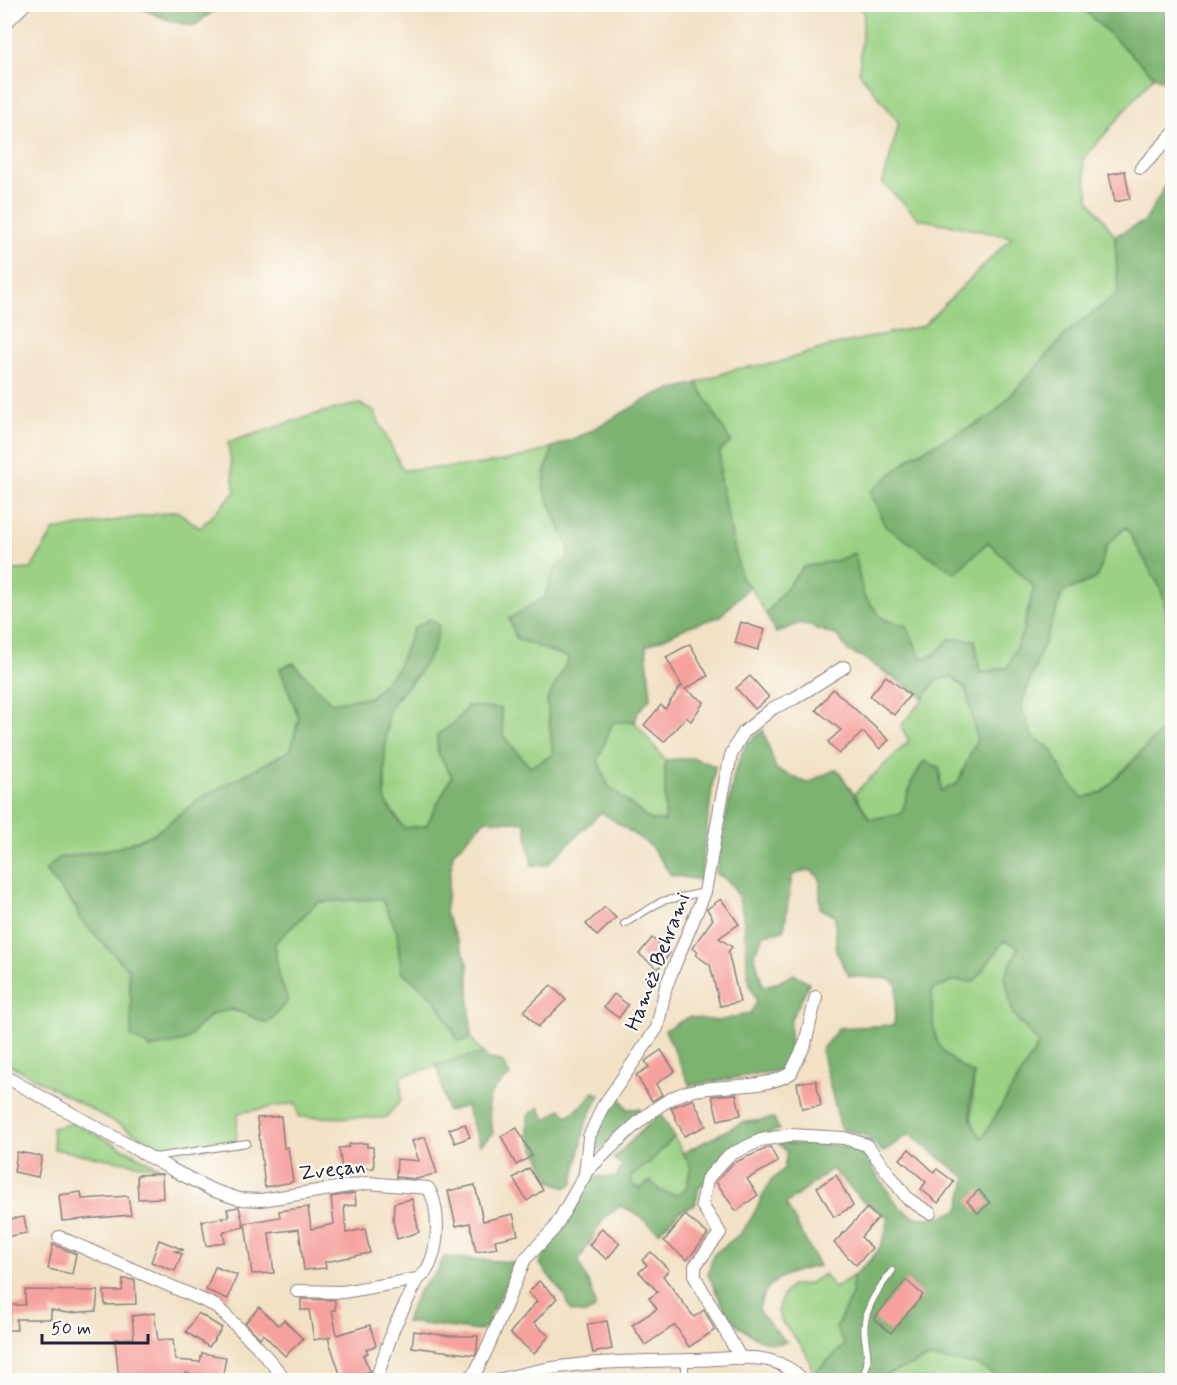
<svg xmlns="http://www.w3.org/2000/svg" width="1177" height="1385" font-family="Mynerve,sans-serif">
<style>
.green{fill:#9ad183;stroke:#5e7a5f;stroke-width:1.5}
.forest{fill:#7bb371;stroke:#4e6a56;stroke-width:1.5;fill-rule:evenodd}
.building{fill:#f6a19d}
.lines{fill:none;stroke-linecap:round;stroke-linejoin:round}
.service-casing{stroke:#8a8280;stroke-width:8}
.minor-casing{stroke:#8a8280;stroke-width:14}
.service{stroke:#fff;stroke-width:6}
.minor{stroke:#fff;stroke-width:12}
.labels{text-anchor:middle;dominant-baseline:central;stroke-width:4.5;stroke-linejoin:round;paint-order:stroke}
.street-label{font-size:21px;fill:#22223b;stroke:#fdfcf7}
</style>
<rect width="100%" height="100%" fill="#fdfcf7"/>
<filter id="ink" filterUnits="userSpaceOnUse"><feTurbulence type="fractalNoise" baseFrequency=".0167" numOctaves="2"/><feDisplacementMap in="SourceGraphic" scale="12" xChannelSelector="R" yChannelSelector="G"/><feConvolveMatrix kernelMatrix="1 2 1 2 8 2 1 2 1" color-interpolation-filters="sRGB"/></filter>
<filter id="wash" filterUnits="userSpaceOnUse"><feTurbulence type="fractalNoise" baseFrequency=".008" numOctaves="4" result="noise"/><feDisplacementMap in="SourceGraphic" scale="24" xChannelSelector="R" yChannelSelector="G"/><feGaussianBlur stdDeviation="1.35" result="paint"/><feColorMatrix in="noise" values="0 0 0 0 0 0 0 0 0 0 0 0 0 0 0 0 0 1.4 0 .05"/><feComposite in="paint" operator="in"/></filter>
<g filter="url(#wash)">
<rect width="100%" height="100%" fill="#f2e1c5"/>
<g class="green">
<path d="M856,5h223l75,71 -71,84 6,39 26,37 3,57 -51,40 -75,83 -78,39 41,118 33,-31 46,45 -11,44 -15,36 -28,7 -5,-34 -26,-1 -13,15 -15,5 -14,-33 -24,-7 -20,-24 -9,-42 -16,8 -35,6 -37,47 -16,-28 -9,-7 -21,-98v-30l-12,-47 -11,-21 38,-14 41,-6 50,-16 97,-21 89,-89 -93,-18 -36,-36 16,-60 -40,-51 5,-60z"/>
<path d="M360,404l13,6 30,60c50,-3 102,-4 150,-23l-8,25 -1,18 25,58 -1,11 -13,10 -10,28 -36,22 8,20 52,19 -22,43 6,54 -23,12 -27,-31 -2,-27 -33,-3 -15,18 -16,11 1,18 14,23 -26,50 -22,2 -19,-27v-54l4,-39 30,-34 -5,-46 -17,41 -26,28 -40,6 -38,-40 -13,6 19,49 -8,32 -90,48 -47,36 -34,13 -61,11 -14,13 32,38 2,9 49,51 3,30 54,42c34,-36 36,-38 82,-18l21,-22 -10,-27 -3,-31 43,-41 64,-4 15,34 4,39 34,28 24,42 12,-3 12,15 -82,23v25l-16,17 -86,-1 -3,-14 -58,10 -2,29 -62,13 -169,-93 -1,-491 27,-2 23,-39 123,-19 23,17 35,-36 -7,-50c44,-12 86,-31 132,-38z"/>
<path d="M1126,527l35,62 11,44v72l-9,24 -60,63 -21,6 -16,-19 -14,-29 -20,-14 -11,-31 42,-113 34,-14 10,-33z"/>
<path d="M952,677l14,12 11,51 -20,44 -16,8 -29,-11 -10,33 -32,5 -15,-26 54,-52 -8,-15 23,-28 10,-17z"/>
<path d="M613,721l22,1 30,38 1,61 -16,-1 -42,-34 -10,-26z"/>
<path d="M1004,941l15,5 -14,30 8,38 26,30 -57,95 -11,-13 3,-52c-45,-23 -41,-39 -42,-85l21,-9 21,2z"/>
<path d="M74,1123l89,46 -109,-20 -2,-21z"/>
<path d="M674,1137l17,30 -5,21 -10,7 -16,-4 -9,-9 -11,7 -8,-4 -1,-9 18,-13z"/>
<path d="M824,1274l10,14 19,-12 -1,19 -16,33 9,17 -32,29c-2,-6 -3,-13 -6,-19 -13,-28 -47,-36 -16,-69l17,-2z"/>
<path d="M930,1358l48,7 25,15h-132z"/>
</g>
<g class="forest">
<path d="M133,5h88l-27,21 -23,-5z"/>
<path d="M1079,5h93v81l-18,-10z"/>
<path d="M1172,174v459l-11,-44 -35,-62 -19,18 -10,33 -34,14 -42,113 11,31 20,14 14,29 17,19 20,-6 60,-63 9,-24v675h-169l-25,-15 -48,-7 -59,22h-56l-2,-6 32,-29 -9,-17 16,-33 1,-19c23,-20 30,-27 36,-58l-27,-18 -30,-31 -46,35 33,62c-28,5 -58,13 -60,46l27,30c-20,7 -46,-12 -58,-28 -8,-11 -13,-27 -20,-39l5,-20 28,-22 10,-14 19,-37 14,-13 3,-17 -9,-9c24,2 57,-2 79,8 8,4 13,13 18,21 25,38 35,59 84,38l7,-32 -57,-44 -26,18 -17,-16 -25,-7 -20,-79 18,-22 55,-3 3,-40 -8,-6 -40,-3 -13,-25 -1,-35 -15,-8v-30l-10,-8 -18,5 -8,55 -20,5 -10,19 9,32 14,-3 17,-9 15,8c-5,13 -11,23 -17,35 -7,17 6,30 -7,52l-95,17 -25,-56 24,-13 30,4 31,-8 7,-11c-3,-7 -7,-15 -8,-22 -6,-30 3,-94 -33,-106l18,-100 12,-30 17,-14 13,39 30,14 31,-14 33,50 31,-5 11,-33 12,-20 16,8 1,22 16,-7 20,-44 -11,-51 -14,-12 -17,4 -11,17 -62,-41 -14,-6 -10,-15 -38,-13 -24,10 -10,-19 37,-47 35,-7 17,-7 8,42 20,24 24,7 14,33 15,-5 13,-15 26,1 5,33 28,-6 15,-36 11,-44 -46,-45 -33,31 -70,-47 -15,-34 44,-37 78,-39 75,-83 51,-40 -3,-57 30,-15zM1004,941l15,6 -14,29 8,38 26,30 -57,94c-18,-20 -11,-38 -8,-64 -44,-23 -41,-39 -42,-84l21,-9 21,1z"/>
<path d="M697,383l34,59 -11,9v30l21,98 9,7 -31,31 -27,8 -46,21 5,51 -13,15 -3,10h-22l-15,38 10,26 42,34 15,1v-61l29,-2 21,8 -15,114 -29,-5 -20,-29 -50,-34 -54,53h-15l-7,-43 -40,-2 -32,33 -8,60 23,49 3,76 -12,4 -24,-43 -34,-28 -4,-39 -15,-33 -64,3 -43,41 3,31 10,27 -21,22 -34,-14 -22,5 -26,27 -34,7 -20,-11v-38l-3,-30 -49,-51 -2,-10 -32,-37 14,-13 61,-11 34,-13 47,-36 90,-48 8,-32 -19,-50 13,-5 38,40 40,-6 26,-28 17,-41 16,-9 9,6c-5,42 -27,49 -48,81 -5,7 -9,86 -5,95 3,9 12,19 18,27l22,-2 26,-50 -14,-23 -1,-18 16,-11 15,-18 33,3 2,27 27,31 23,-12 -6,-54 22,-43 -52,-19 -8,-20 36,-22 10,-28 13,-10 1,-11 -25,-58 1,-18 8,-25 30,-12 73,-41z"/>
<path d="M483,1053l5,6 14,2 8,15c-29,21 -22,26 -17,58l-13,11 -14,-39 -19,5 -10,-47z"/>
<path d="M594,1092l6,3 -14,27 -13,61 -8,5 -14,-7 -23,-47v-18l11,-9 7,13 15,-11 7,7 17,-13z"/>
<path d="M617,1093l10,16h13l-2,9 -42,34 1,-18z"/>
<path d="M660,1113l14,24 -25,26 -18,12 1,10 8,4 11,-8 9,10 16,4 10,-7 5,-21 -8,-14 58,-30 33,-5 5,12 -26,7 -54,51 -4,17 -15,6 -21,21 -25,-20 -14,-6 -17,13 -24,41c5,22 15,23 16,49l-10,5 -14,-3 -8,-17 -24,-31 28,-39 7,-19 15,-24 10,-5 17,2 6,-13 -9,-6z"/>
<path d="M444,1257l68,5 3,6 -25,47 -2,11 -9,5 -74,-9 13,-30 19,-20z"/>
</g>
<g id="blocks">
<g class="building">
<path d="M1125,171l5,28 -15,3 -6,-28z"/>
<path d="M741,622l24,8 -7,20 -23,-7z"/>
<path d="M690,644l18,32 -23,13 19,13 -13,19 -5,-4 -22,25 -20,-17 17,-20 4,4 16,-23 2,2 -17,-31z"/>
<path d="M750,676l19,21 -14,12 -19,-21z"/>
<path d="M886,676l24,19 -16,20 -24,-19z"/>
<path d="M833,689l56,51 -9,9 -17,-17 -24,22 -11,-12 13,-12 -25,-20z"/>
<path d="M721,899l18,25 -20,14 13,9 -4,5 12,50 -20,4 -10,-41 -14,-10 2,-3 -6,-4 21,-29 -6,-10z"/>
<path d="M605,907l11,11 -19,18 -11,-12z"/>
<path d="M652,938l18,15 -12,16 -19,-15z"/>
<path d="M551,985l15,15 -28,27 -14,-16z"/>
<path d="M614,994l14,11 -9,13 -15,-11z"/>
<path d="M661,1050l14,21 -19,13 6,11 -10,6 -16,-26 13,-8 -4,-6z"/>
<path d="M816,1080l5,26 -19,3 -5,-26z"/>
<path d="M736,1094l5,21 -23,5 -6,-24z"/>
<path d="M693,1099l13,27 -22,10 -13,-28z"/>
<path d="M281,1116l3,32 4,-1 5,35 -28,5 -8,-69z"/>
<path d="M465,1124l5,13 -15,6 -6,-14z"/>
<path d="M517,1128l15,28 -16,9 -15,-29z"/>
<path d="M425,1137l12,36 -20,6 -21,-2 1,-18 22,2 -7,-20z"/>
<path d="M367,1143v4h6l1,21 -32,1 -3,-21 10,-1v-3z"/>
<path d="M770,1147l8,15 -31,17 11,16 -22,16 -20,-29 17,-19z"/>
<path d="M909,1149l25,23 3,-3 17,13 -16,21 -17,-14 5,-7 -26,-23z"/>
<path d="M17,1152l25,4 -4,21 -24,-5z"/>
<path d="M529,1168l14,22 -16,11 -14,-23z"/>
<path d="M162,1174l1,24 -25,1 -1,-24z"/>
<path d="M836,1175l17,31 -19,11 -17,-30z"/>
<path d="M475,1185l8,36 30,-7 5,21 -23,5 2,8 -21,4 -6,-29 -14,3 -8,-35z"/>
<path d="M979,1190l11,13 -12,10 -11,-12z"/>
<path d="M81,1192l1,7 46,-3 3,19 -69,6 -3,-26z"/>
<path d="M355,1193l1,12 -12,1 2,27 19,-4 5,24 -45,9 1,6 -22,2 -5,-41 -30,4 5,40 -22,1 -7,-51 35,-6 -1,-6 29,-4 3,22 23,-5 -3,-27z"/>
<path d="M412,1199l7,33 -22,7 -4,-18 1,-18z"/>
<path d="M239,1207l5,20 -21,5 2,10 -19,4 -4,-25 27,-4 -2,-8z"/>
<path d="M867,1208l11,10 -17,19 11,11 -16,17 -22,-22z"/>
<path d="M685,1215l23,19 -21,26 -23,-19z"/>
<path d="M24,1217l3,16 -23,4v-17z"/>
<path d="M602,1228l18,15 -13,16 -18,-14z"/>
<path d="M159,1240l25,10 -9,1 7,3 -7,17 -24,-9z"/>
<path d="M53,1244l23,10 -4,20 -24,-5z"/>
<path d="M651,1252l18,18 -6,6 31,41 10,-7 11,20 -26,17 -14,-22 -30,20 -13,-20 25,-16 -8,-11 9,-6 -19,-20 8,-7 -5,-5z"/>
<path d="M215,1267l22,8 -9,24 -22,-9z"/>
<path d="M123,1279l12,1 1,24 -31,1 -1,-14h18z"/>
<path d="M906,1280l17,15 -32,38 -17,-14z"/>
<path d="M539,1281l18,17 -23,25 15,13 -15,18 -24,-21 27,-32 -9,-8z"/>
<path d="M25,1290l73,1 -2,20 -28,2 -17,-3v9h-35l1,11h-13v-25h21z"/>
<path d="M301,1299l34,1v10h-3l5,25 33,-10 6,21 -10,3 2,4 -5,2 7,16 -28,9 -14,-42 3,-1 -17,3 -5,-30h-8z"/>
<path d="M259,1307l19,18 6,-5 19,19 -18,17 -22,-22 -3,4 -15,-15z"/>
<path d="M154,1313l4,27 15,-1 2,21 25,2 2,-9 24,4 -4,23 -36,-7 -1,7h-66l-4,-41 19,-1 -2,-22z"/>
<path d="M198,1313l24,15 -13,19 -23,-15z"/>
<path d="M607,1321l5,28 -19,4 -6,-29z"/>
<path d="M414,1331l36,5h28l-1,14 -2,5 -63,-8z"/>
</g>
</g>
</g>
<g filter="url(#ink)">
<use href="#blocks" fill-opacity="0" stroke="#8a8280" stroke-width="1.5"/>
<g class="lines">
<defs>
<g id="service">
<path d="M624,924l38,-23 43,-9"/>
<path d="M155,1157l92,-14"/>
<path d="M685,1360v20"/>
<path d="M860,1380c16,-23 1,-35 5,-59 4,-20 15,-34 27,-50"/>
</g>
<g id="minor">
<path d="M4,25l21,-21"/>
<path d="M1141,168l31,-33"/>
<path d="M4,1076l169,94 39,20 27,9 22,1 107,-17 60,5c14,20 12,77 -10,91l-75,13 -46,-1"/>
<path d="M585,1173c25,-24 69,-72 102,-81 32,-9 75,-1 104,-19l14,-29 11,-47"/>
<path d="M59,1237l157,69 41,40 29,34"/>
<path d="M741,1359l-46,-82v-11l25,-33 -18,-28 5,-26 22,-24 32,-15 30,-5 53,3 23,7 41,54 22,14"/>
<path d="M376,1380l18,-53 24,-48"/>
<path d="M467,1380l9,-9 12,-24 37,-88 29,-30 31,-54 4,-38 13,-29 55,-80 9,-42 39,-94 17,-95 9,-42 6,-12 7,-11 29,-24 22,-10 49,-31"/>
<path d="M499,1380c68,-20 122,-18 191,-20 25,0 54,-5 78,0 13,3 27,11 35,20"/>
</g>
</defs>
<use href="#service" class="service-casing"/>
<use href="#minor" class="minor-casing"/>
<use href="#service" class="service"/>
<use href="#minor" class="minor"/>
</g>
</g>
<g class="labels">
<g class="street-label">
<text transform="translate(658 962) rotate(-69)">Hamëz Behrami</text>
<text transform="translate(332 1170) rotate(-7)">Zveçan</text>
</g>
</g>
<rect width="1177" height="1385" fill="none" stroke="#fdfcf7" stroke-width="24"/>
<path d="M42 1334v9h106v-9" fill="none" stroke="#22223b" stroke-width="3"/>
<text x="51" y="1334" font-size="18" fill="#22223b" stroke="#fdfcf7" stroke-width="4.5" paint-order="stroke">50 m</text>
</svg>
